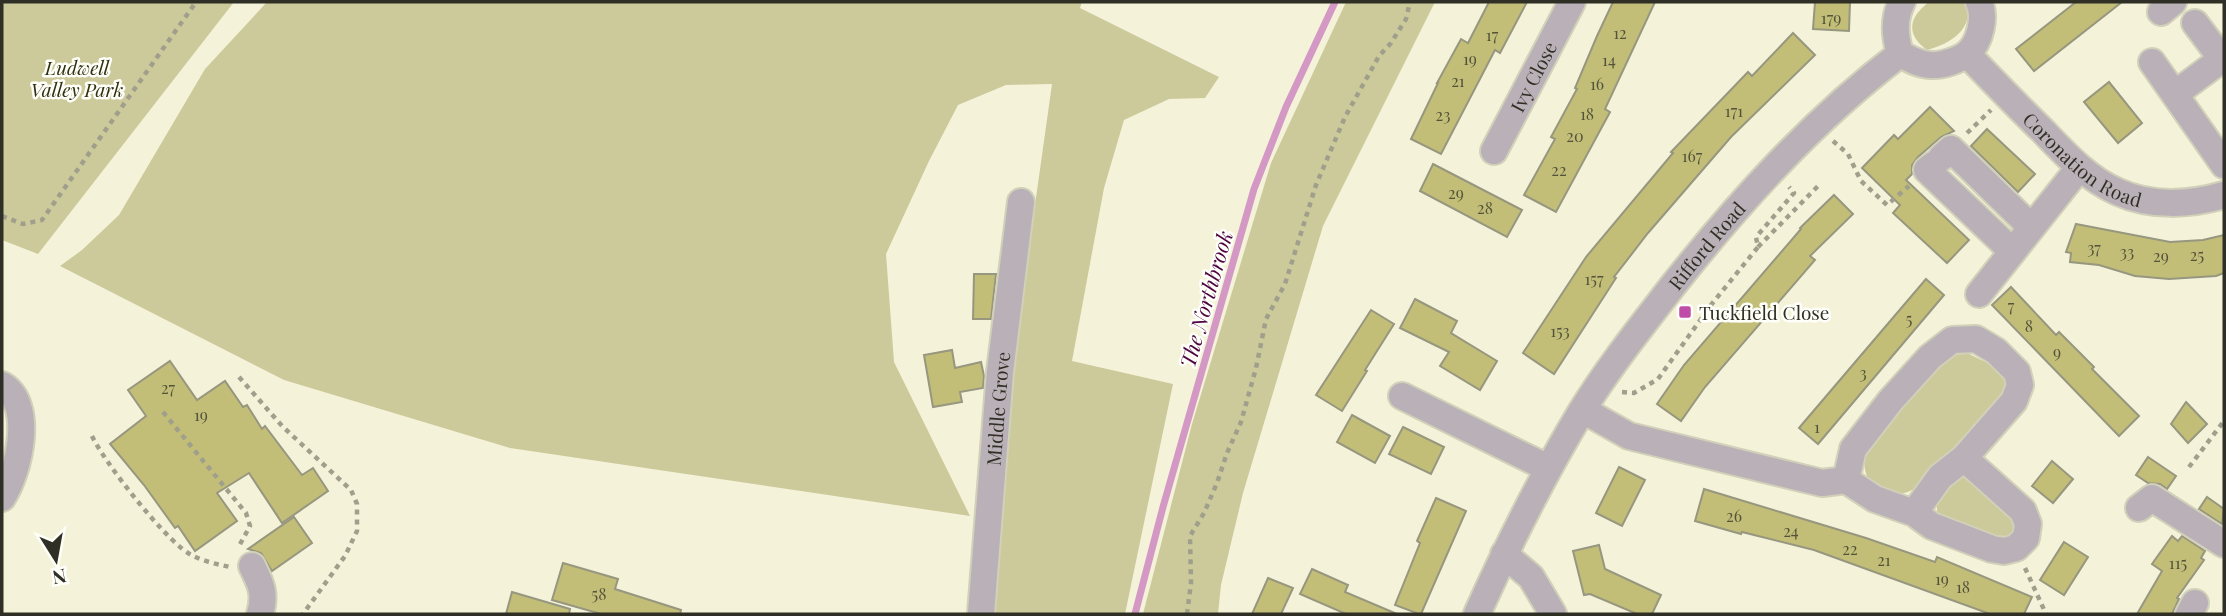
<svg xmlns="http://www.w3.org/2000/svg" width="2226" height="616" font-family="'Playfair Display',serif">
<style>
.green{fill:#ccca9a}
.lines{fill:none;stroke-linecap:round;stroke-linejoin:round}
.stream{stroke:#d498c4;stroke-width:7}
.building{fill:#c2be78;stroke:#97967f;stroke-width:2}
.minor-casing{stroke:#d1d0b9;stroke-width:30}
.path{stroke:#a09f8c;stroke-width:4.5;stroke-dasharray:5 5;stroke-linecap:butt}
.minor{stroke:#bab0b7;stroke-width:26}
.poi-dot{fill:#bf4ca6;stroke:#fffffa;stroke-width:2.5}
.labels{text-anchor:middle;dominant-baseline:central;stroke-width:5;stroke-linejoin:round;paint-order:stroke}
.number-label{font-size:16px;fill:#54533a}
.park-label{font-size:19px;font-style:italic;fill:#313010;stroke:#fffffa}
.street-label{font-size:19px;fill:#2f2f25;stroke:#fffffa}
.poi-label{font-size:19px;fill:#2f2f25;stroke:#fffffa;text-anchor:start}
.water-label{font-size:21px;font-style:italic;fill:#4e0642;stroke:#fffffa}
</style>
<rect width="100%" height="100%" fill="#f4f3da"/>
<g class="green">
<path d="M2,2h232l-196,252 -36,-14z"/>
<path d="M267,2h815l-2,6 139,69 -14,21 -36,1 -45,21 -20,68 -32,173 101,23 -48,230h-130l3,-81 17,-186 37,-263 -46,1 -48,20 -29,56 -43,93 8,108 76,154 -460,-68 -226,-68 -224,-114 22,-16 37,-35 86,-146z"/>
<path d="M1346,2h89l-112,224 -80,267 -22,92 -3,29h-75l49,-190 79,-261z"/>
<path d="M1929,2h36c11,26 -15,42 -38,48 -22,-16 -18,-33 2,-48z"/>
<path d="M1969,354l31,15 10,13 -3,12 -83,88c-22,17 -28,13 -52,4 -8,-14 -10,-22 -4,-37 17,-21 62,-85 85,-94 4,-1 11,-1 16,-1z"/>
<path d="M1968,476l40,30 9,19 -8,13 -12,5 -54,-20 -6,-12v-13l16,-19z"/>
</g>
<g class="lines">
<path class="stream" d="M1135,614l28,-107 91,-318 32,-82 49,-105"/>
</g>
<g class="building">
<path d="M1489,2h38l-27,51 -5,-3 -54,104 -30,-15 27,-56h-1l24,-44 7,4z"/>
<path d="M1613,2h42l-50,107 5,3 -54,100 -32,-17 31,-56 -4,-2 26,-48 -2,-1 22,-52z"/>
<path d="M1815,2h35l-1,29 -36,-2z"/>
<path d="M2076,2h46l-88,69 -18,-22z"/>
<path d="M1793,33l22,22 -84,82 -83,96 -34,44 2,1 -62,96 -31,-21 63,-96 87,-104 -2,-1 77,-80 4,4z"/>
<path d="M2109,82l33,41 -24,20 -34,-41z"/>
<path d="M1930,107l24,24 -13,6 -23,20 -6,8v9l-6,6 63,60 -22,23 -54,-50 7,-8 -38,-37 32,-33 4,4z"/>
<path d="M1987,129l48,45 -17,18 -47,-46z"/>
<path d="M1433,164l89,46 -15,27 -87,-46z"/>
<path d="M1834,195l19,19 -43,42 5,4 -110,127 -24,34 -24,-17 27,-39 117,-136 -1,-1z"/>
<path d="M2076,224l94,18 33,-2 21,-5v38l-8,3 -47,3 -34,-3 -36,-11 -29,-3 1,-9 -5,-1z"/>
<path d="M974,274h22l-5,45h-18z"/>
<path d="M1926,279l18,16 -126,149 -19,-16z"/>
<path d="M2011,287l45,48 3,-3 35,35 -2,2 47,47 -20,20 -127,-131z"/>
<path d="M1415,299l42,22 -6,12 46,28 -17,29 -40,-24 9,-14 -49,-24z"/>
<path d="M1371,310l23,14 -29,46 2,1 -25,40 -26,-16z"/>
<path d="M952,350l3,18 26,-6 3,14 -1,12 -23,4 2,10 -29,5 -9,-52z"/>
<path d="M170,361l27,39 28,-19 18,26 4,-2 15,24 3,-3 37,49 11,-7 15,23 -46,32 -33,-50 -32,20 20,28 -42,30 -17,-25 -3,2 -31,-43 -34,-41 36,-28 -18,-26z"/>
<path d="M2186,402l21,22 -19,19 -17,-19z"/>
<path d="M1352,415l38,21 -15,27 -38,-21z"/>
<path d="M1403,427l41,20 -13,27 -42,-20z"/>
<path d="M2148,457l28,19 -9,13 -7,-5 -12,-1 -12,-8z"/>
<path d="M2052,461l21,18 -20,24 -21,-17z"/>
<path d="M1619,467l26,13 -23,46 -26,-13z"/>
<path d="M1704,489l162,49 69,24 2,-5 95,40 -8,17h-34l-176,-64 -72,-18 -1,2 -46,-13z"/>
<path d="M2207,497l17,12 -2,15 -23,-15z"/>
<path d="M1436,498l30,13 -45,103h-2l-24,-9 25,-62 -3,-2z"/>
<path d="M294,517l18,26 -40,28 -11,-18 -13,-4z"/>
<path d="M2172,536l6,5 4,-5 23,15 -4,7 3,2 -27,38 2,1 -7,15h-35l25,-43 -10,-7z"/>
<path d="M2064,542l24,15 -24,38 -24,-15z"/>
<path d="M1599,545l6,24 56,26 -9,19h-15l-47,-20 -6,1 -11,-44z"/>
<path d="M563,563l55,16 -3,10 66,21 -1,4h-79l-49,-14z"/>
<path d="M1312,569l36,16 -3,7 52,22h-51l-46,-20z"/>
<path d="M1268,578l25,10 -12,26h-29z"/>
<path d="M512,592l58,17 -1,5h-63z"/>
</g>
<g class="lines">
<defs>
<g id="minor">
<path d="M1902,2c-9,17 -7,34 -2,52 10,5 20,11 31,11 10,1 29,-5 37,-12 12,-11 18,-36 11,-51"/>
<path d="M2161,12l12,-10"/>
<path id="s1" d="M1967,54c25,26 50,52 76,77 22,23 45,48 75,61 33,15 72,13 106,3"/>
<path d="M2152,62l72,103"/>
<path d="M2175,94l47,-35 -27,-36"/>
<path id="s2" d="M1494,151l78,-149"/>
<path d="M1942,157l9,-8 80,78"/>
<path d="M1935,164l-8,6 85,81"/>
<path d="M1979,294l100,-126"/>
<path d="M2,385c33,19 17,87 0,113"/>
<path d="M1402,396l146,72"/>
<path d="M1583,410l46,26 193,47 24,-3"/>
<path d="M2139,508l13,-10 72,46"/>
<path d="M1914,513l26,-36 24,-19 50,-57 6,-16 -3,-13 -21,-21 -20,-12 -24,1 -22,17 -39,43 -38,49 -7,31 29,19 39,14 18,13 60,23 12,2 12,-3 10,-10 2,-14 -5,-13 -59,-53"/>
<path d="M1504,554l27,23 22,37"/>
<path d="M252,566c9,18 14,28 8,48"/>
<path id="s3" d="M981,614l19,-242 21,-170"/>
<path id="s4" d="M1477,614c31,-69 65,-137 104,-202 27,-44 59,-84 90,-124 68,-86 142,-168 229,-234"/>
<path d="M2189,614l6,-11"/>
</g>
</defs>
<use href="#minor" class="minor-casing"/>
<g class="path">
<path d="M1967,133l24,-23"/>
<path d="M1833,141l15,13 13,27 26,24 22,-19"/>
<path d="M2,216l21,8 19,-4 154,-218"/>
<path d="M1758,247l63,-64"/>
<path d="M239,377l43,49 69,64 6,14v27l-12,25 -42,58"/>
<path d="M1622,392l12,1 24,-14 53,-74 47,-58 -2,-10 38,-44 -5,-6"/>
<path d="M163,412l83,101 4,13 -11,20"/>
<path d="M92,436c12,26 72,102 96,117 13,8 28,11 42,14"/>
<path d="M2189,467l35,-46"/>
<path d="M2025,568l21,46"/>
<path d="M1187,614l4,-31 -1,-47 14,-23 13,-30 10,-30 14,-31 15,-54 10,-49 19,-35 31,-99 29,-68 34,-61 12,-13 15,-24 4,-17"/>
</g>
<use href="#minor" class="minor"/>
</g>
<rect class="poi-dot" x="1678" y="305" width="14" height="14" rx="3.5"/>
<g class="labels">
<g class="number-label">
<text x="1831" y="17">179</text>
<text x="1620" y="32">12</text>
<text x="1492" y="34">17</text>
<text x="1470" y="58">19</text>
<text x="1609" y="59">14</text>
<text x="1458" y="80">21</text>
<text x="1597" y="83">16</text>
<text x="1734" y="110">171</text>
<text x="1587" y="113">18</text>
<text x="1443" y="114">23</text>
<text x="1575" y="135">20</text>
<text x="1692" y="155">167</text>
<text x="1559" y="169">22</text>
<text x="1456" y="192">29</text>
<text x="1485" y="207">28</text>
<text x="2094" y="247">37</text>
<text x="2127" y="251">33</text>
<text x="2197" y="254">25</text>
<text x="2161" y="255">29</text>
<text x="1594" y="278">157</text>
<text x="2011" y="305">7</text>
<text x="1909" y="318">5</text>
<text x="2029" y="325">8</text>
<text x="1560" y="330">153</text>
<text x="2057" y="351">9</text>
<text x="1863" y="372">3</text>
<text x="168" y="387">27</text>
<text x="201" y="414">19</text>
<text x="1817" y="426">1</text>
<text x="1734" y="515">26</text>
<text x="1791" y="530">24</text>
<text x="1850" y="548">22</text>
<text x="1884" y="559">21</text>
<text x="2178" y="562">115</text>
<text x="1942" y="578">19</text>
<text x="1963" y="586">18</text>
<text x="599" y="593">58</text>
</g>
<g class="park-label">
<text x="77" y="67">Ludwell<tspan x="77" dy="22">Valley Park</tspan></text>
</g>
<g class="street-label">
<text stroke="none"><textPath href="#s2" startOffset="84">Ivy Close</textPath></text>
<text stroke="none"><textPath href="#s1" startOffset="158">Coronation Road</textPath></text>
<text stroke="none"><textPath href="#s4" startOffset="436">Rifford Road</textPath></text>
<text stroke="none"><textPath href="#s3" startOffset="206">Middle Grove</textPath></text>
</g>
<g class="poi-label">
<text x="1699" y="312">Tuckfield Close</text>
</g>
<g class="water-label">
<text transform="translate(1205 299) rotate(-74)">The Northbrook</text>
</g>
</g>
<rect width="2226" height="616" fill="none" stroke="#2f2f25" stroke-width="7"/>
<g transform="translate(56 560) rotate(169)" stroke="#fffffa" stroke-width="5" paint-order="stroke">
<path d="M0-5L12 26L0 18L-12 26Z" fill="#2f2f25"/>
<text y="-10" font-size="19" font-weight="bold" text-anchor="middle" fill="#2f2f25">N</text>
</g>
</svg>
